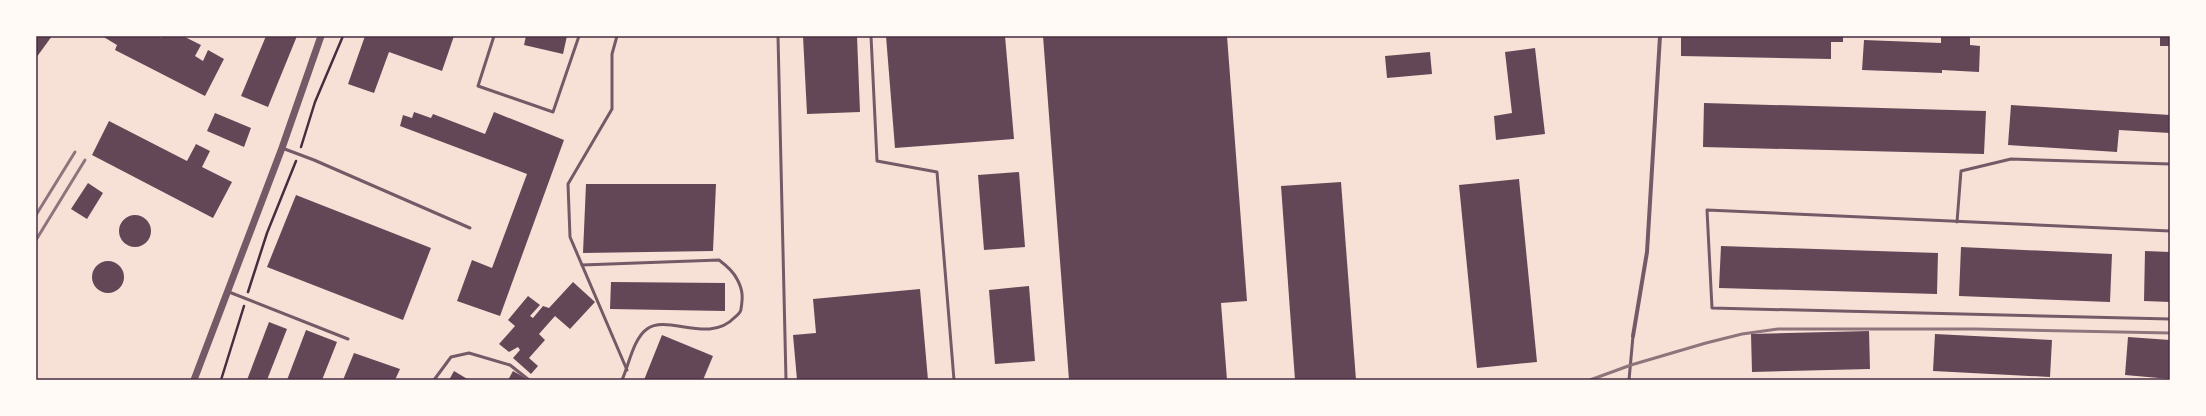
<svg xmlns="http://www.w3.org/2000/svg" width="2206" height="416" font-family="Raleway,sans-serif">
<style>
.building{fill:#644757}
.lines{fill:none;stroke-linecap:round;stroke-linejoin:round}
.path{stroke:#4a2c40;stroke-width:2.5}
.service{stroke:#755966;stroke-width:3}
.minor{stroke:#755966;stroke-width:4}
.tertiary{stroke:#755966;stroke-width:7}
.rail{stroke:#8f747c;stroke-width:3}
.neatline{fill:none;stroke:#4a2c40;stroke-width:1.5}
</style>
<rect width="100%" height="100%" fill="#f7e1d7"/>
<g class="building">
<path d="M36,36h16l-16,22z"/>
<path d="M102,36h56l3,2 1,-2h21l18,9 -6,11 8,5 5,-11 16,9 -19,37 -90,-46 2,-5z"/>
<path d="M266,36h31l-29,71 -27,-11z"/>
<path d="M365,36h89l-12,35 -53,-19 -15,41 -26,-9z"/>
<path d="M526,36h41l-4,18 -39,-9z"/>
<path d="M803,36h54l3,76 -53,2z"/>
<path d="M886,36h119l9,103 -119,9z"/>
<path d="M1043,36h184l20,265 -26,2 6,77h-158z"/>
<path d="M1681,36h162v6h-12v17l-150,-3z"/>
<path d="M1941,36h29v9l10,1 -1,26 -37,-2v3l-80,-3 2,-30 77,3z"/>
<rect x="2160" y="36" width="10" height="10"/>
<path d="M1535,48l10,86 -49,6 -2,-24 18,-3 -7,-61z"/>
<path d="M1430,52l2,22 -45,4 -2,-22z"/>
<path d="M1704,103l282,8 -2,43 -281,-7z"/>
<path d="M2011,105l159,10v18l-51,-3 -2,22 -109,-7z"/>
<path d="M414,112l17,6 2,-4 52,20 9,-22 70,28 -64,176 -43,-15 15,-41 20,8 35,-94 -127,-48 3,-11 9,3z"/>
<path d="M215,113l36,15 -7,19 -37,-16z"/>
<path d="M109,121l78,40 9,-17 14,7 -8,16 30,15 -19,36 -121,-63z"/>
<path d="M1019,172l6,75 -41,3 -6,-75z"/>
<path d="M1519,179l18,183 -60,6 -18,-183z"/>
<path d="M1341,182l15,198h-61l-14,-194z"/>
<path d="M88,183l15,10 -16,26 -16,-10z"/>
<path d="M586,184h130l-3,67 -130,2z"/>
<path d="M296,195l135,53 -28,72 -136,-53z"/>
<circle cx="135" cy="231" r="16"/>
<path d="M1721,246l217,7 -1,41 -218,-6z"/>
<path d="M1961,247l151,7 -2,48 -151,-6z"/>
<path d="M2145,251l25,1v50l-26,-1z"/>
<circle cx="108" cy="277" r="16"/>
<path d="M573,282l22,20 -25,27 -15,-13 -16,18 6,6 -16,18 9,8 -7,8 -18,-16 7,-8 -2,-3 -9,5 -10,-8 16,-18 -7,-6 20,-24 12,9 -10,11 3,2 10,-12 6,2z"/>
<path d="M611,282l114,1v28l-115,-2z"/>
<path d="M1029,286l6,75 -40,3 -6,-74z"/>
<path d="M920,289l8,91h-131l-4,-45 23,-2 -3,-34z"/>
<path d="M269,322l18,7 -20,51h-20z"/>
<path d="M306,330l31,12 -15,38h-35z"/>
<path d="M1869,331l1,38 -118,3 -1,-38z"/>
<path d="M1935,334l117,6 -2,37 -117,-6z"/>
<path d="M662,335l51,21 -10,24h-59z"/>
<path d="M2128,337l42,3v39l-45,-4z"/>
<path d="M354,353l46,16 -5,11h-52z"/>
<path d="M454,371l15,9h-20z"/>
<path d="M513,371l16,9h-21z"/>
</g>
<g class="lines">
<g class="path">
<path d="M301,147l14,-45 28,-66"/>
<path d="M248,292l19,-59 29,-72"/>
<path d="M221,380l23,-74"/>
</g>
<g class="service">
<path d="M494,36l-16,50 75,26 26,-76"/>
<path d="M617,36l-5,18v55l-44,75 2,53 57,133"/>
<path d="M778,36l8,344"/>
<path d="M871,36l6,125 60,11 17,208"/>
<path d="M282,148l32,12 156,68"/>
<path d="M1957,222l4,-51 50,-12 159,5"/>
<path d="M2170,231l-463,-21 5,98 458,11"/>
<path d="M582,265l137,-5c8,6 14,11 18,19 6,11 6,18 4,30 0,4 -4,6 -7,9 -25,26 -67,-4 -87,11 -14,10 -18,36 -25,51"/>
<path d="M229,292l119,47"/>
<path d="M434,380l17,-23 18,-4 41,12 19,15"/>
<path d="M1629,380l4,-44"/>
</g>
<path class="minor" d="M1633,336l14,-84 13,-216"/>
<path class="tertiary" d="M194,380l88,-232 39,-112"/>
<g class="rail">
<path d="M36,215l39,-63"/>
<path d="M36,240l49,-80"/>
<path d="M1590,380l41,-15 75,-22 36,-9 36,-5h197l195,4"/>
</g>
</g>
<rect width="2206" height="416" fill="none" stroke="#fffaf5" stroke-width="74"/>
<rect x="37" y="37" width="2132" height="342" class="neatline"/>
</svg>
